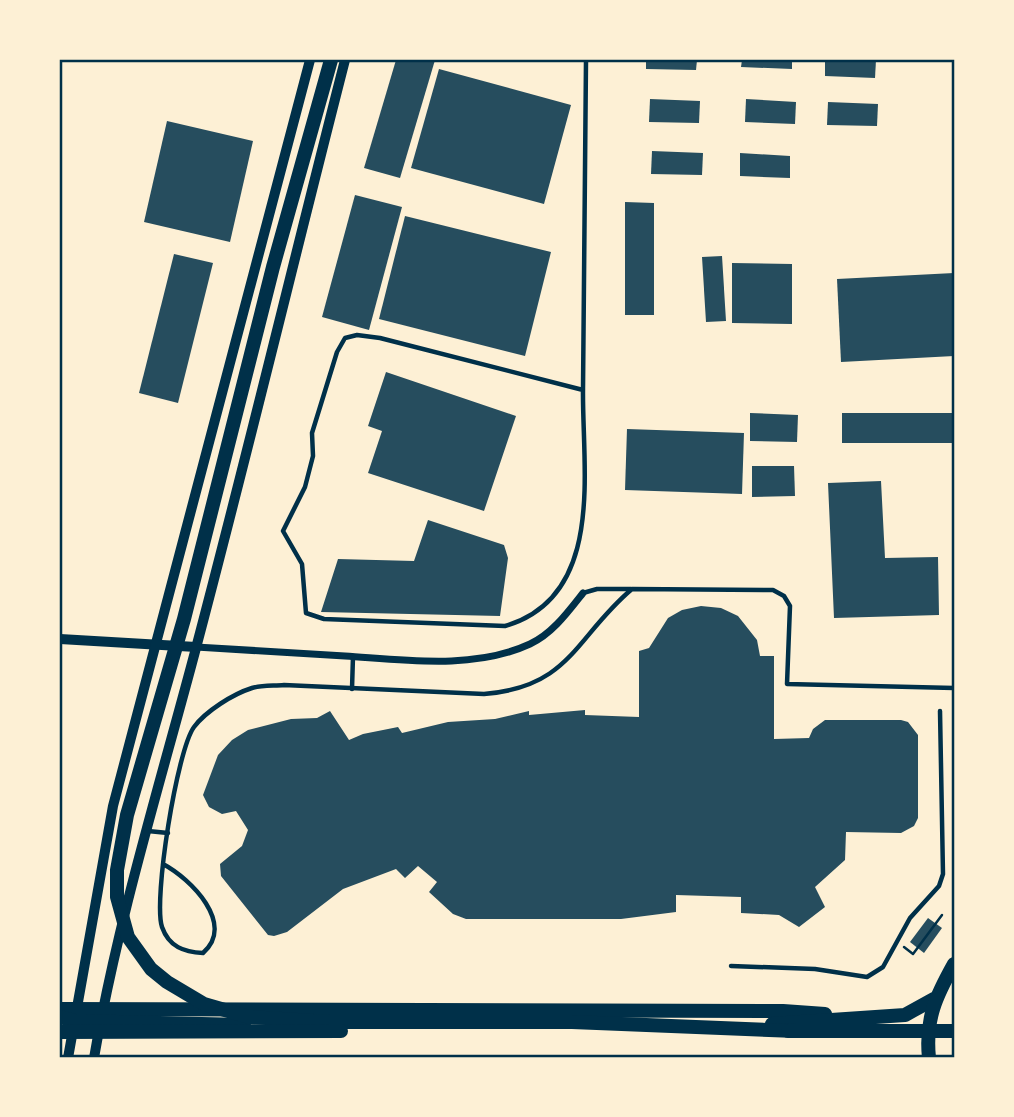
<svg xmlns="http://www.w3.org/2000/svg" width="1014" height="1117" font-family="Montserrat,sans-serif">
<style>
.building{fill:#264d5e}
.lines{fill:none;stroke-linecap:round;stroke-linejoin:round}
.path{stroke:#003049;stroke-width:2.5}
.service{stroke:#003049;stroke-width:4.5}
.minor{stroke:#003049;stroke-width:7}
.tertiary{stroke:#003049;stroke-width:10}
.primary{stroke:#003049;stroke-width:14}
.trunk{stroke:#003049;stroke-width:14}
.neatline{fill:none;stroke:#003049;stroke-width:2.5}
</style>
<rect width="100%" height="100%" fill="#fdf0d5"/>
<g class="building">
<path d="M396,60h39l-35,118 -36,-10z"/>
<path d="M646,60h51l-1,10 -50,-1z"/>
<path d="M742,60h50v9l-51,-2z"/>
<path d="M825,60h51l-1,18 -50,-2z"/>
<path d="M439,69l132,36 -27,99 -133,-36z"/>
<path d="M650,99l50,2 -1,22 -50,-1z"/>
<path d="M746,99l50,3 -1,22 -50,-2z"/>
<path d="M828,102l50,2 -1,22 -50,-1z"/>
<path d="M167,121l86,20 -23,101 -86,-20z"/>
<path d="M652,151l51,2 -1,22 -51,-1z"/>
<path d="M740,153l50,3v22l-50,-2z"/>
<path d="M355,195l47,12 -33,123 -47,-13z"/>
<path d="M625,202l29,1v112h-29z"/>
<path d="M405,216l146,36 -26,104 -146,-37z"/>
<path d="M174,254l39,9 -35,140 -39,-10z"/>
<path d="M722,256l4,65 -20,1 -4,-65z"/>
<path d="M732,263l60,1v60l-60,-1z"/>
<path d="M954,273v83l-113,6 -4,-83z"/>
<path d="M386,372l130,44 -32,95 -116,-38 14,-42 -14,-5z"/>
<path d="M750,413l48,2 -1,27 -47,-1z"/>
<rect x="842" y="413" width="112" height="30"/>
<path d="M627,429l117,4 -2,61 -117,-4z"/>
<path d="M752,466h42l1,30 -43,1z"/>
<path d="M881,481l4,77 53,-1 1,58 -105,3 -6,-135z"/>
<path d="M428,520l76,25 4,13 -8,58 -179,-4 17,-53 76,2z"/>
<path d="M701,606l20,2 17,8 19,24 3,16h14v83l35,-1 4,-9 12,-9h76l7,2 10,13v83l-4,8 -13,7 -55,-1 -1,28 -30,27 10,20 -26,20 -20,-12 -38,-2v-16l-65,-2v17l-55,7h-155l-13,-5 -24,-22 8,-10 -19,-16 -13,12 -9,-9 -53,20 -56,43 -13,4 -6,-1 -47,-59 -1,-12 22,-18 6,-16 -12,-19 -14,3 -13,-7 -6,-12 15,-40 14,-15 16,-10 43,-11 26,-1 13,-7 19,29 14,-6 35,-7 4,6 46,-11 47,-3 34,-8v4l56,-5v5l54,2v-66l10,-3 19,-30 14,-8z"/>
<path d="M928,918l14,10 -18,25 -14,-11z"/>
</g>
<g class="lines">
<path class="path" d="M904,947l9,7 29,-39"/>
<g class="service">
<path d="M583,390l-203,-52 -23,-3 -12,3 -8,14 -25,81 1,23 -8,31 -22,44 19,33 4,49 18,6 181,7c101,-29 77,-157 78,-236l3,-330"/>
<path d="M583,593l14,-4h34"/>
<path d="M352,689l1,-33"/>
<path d="M148,831l20,2"/>
<path d="M163,864c28,15 73,60 40,89 -19,-1 -34,-6 -41,-26 -9,-27 15,-177 32,-200 12,-16 39,-33 58,-39 9,-3 22,-2 32,-3l200,9c87,-7 91,-57 148,-105l141,1 11,6 6,10 -3,78 167,4"/>
<path d="M731,966l84,3 52,8 16,-10 27,-49 29,-32 4,-12 -3,-163"/>
</g>
<path class="minor" d="M196,647c50,3 100,6 149,9 60,4 129,14 185,-12 22,-10 38,-32 53,-51"/>
<g class="tertiary">
<path d="M60,639l136,8"/>
<path d="M68,1058l45,-252 197,-746"/>
<path d="M94,1058c24,-139 66,-274 102,-410 52,-196 99,-393 149,-588"/>
</g>
<g class="primary">
<path d="M60,1009l723,2 42,3"/>
<path d="M60,1017l15,4 169,4"/>
<path d="M772,1024l133,-9 29,-16"/>
<path d="M929,1058c-4,-39 7,-62 25,-94"/>
</g>
<g class="trunk">
<path d="M331,60l-58,207 -89,352 -57,196 -10,55v27l11,40 23,32 16,13 37,22 45,13 80,5h243l224,9"/>
<path d="M788,1031h166"/>
<path d="M60,1032l281,-1"/>
</g>
</g>
<rect width="1014" height="1117" fill="none" stroke="#fdf0d5" stroke-width="122"/>
<rect x="61" y="61" width="892" height="995" class="neatline"/>
</svg>
